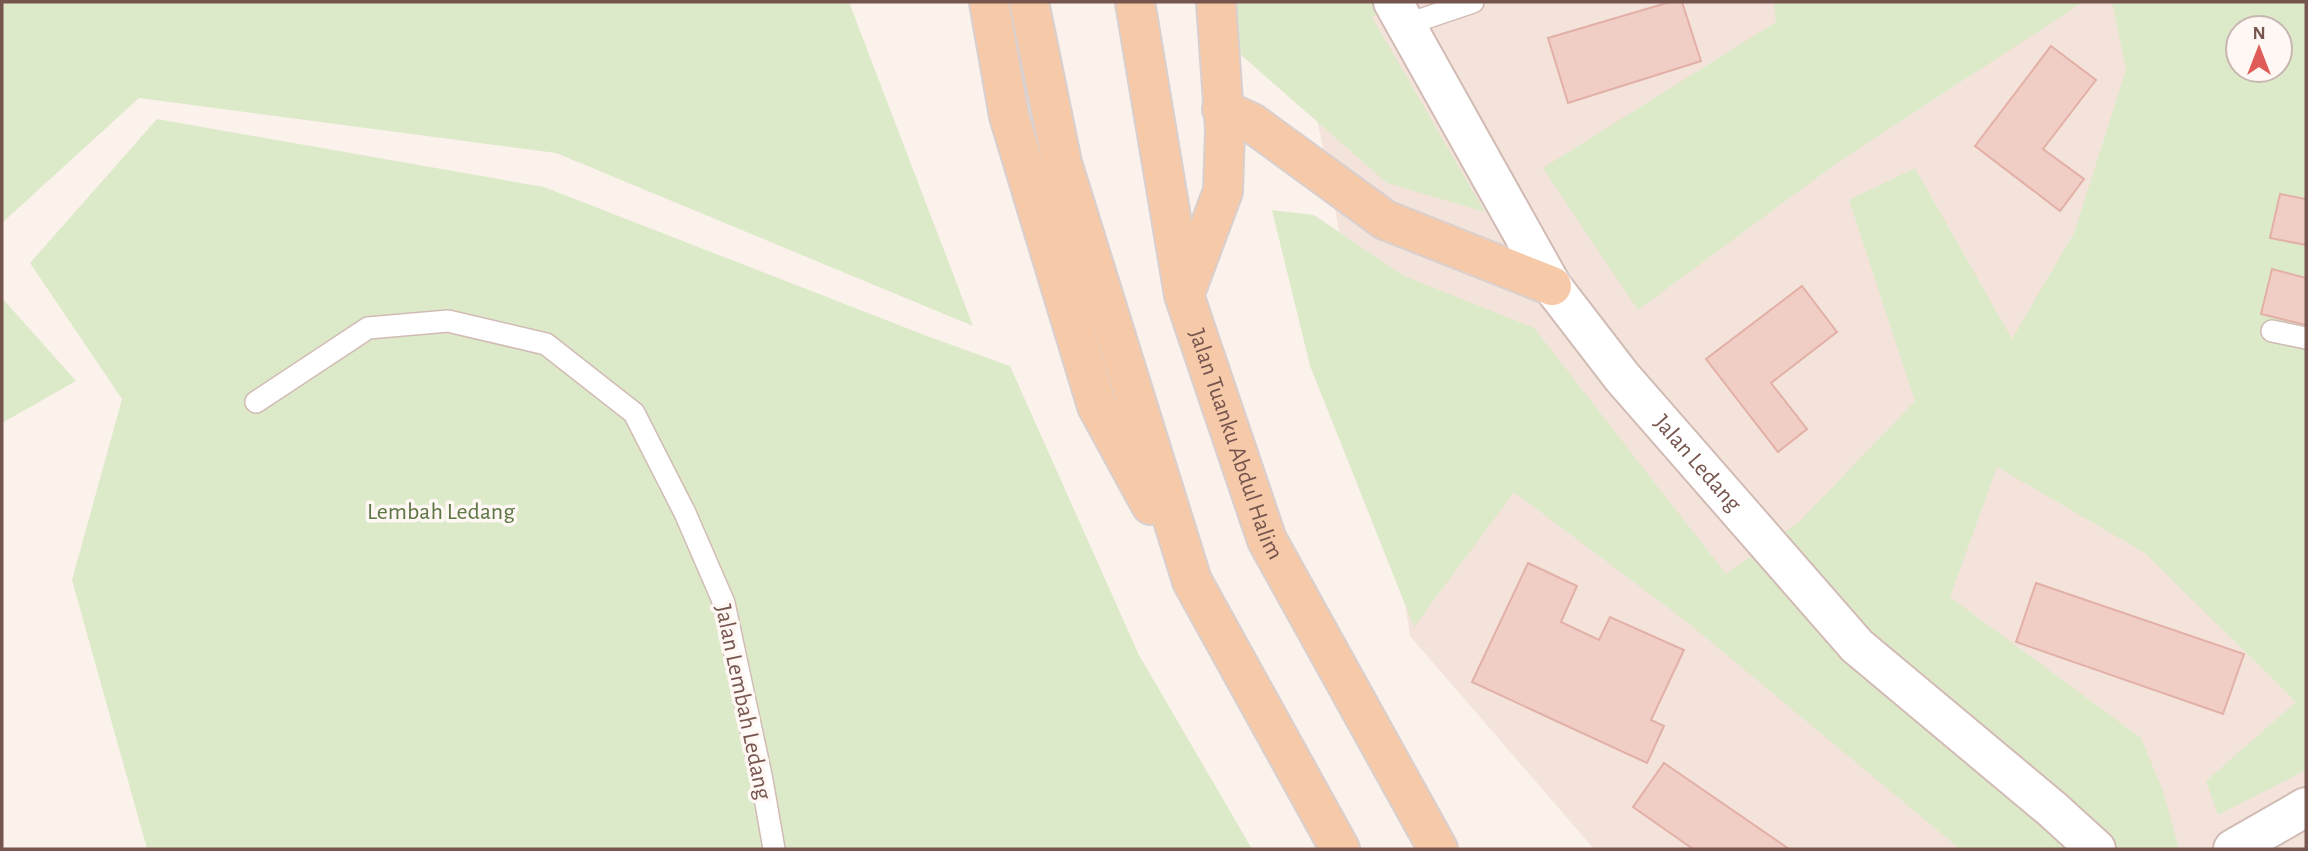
<svg xmlns="http://www.w3.org/2000/svg" width="2308" height="851" font-family="'Alegreya Sans',sans-serif">
<style>
.residential{fill:#f3e3da;fill-rule:evenodd}
.green{fill:#ddeaca;fill-rule:evenodd}
.building{fill:#f0cdc5;stroke:#e2b0a6;stroke-width:2}
.lines{fill:none;stroke-linecap:round;stroke-linejoin:round}
.service-casing{stroke:#d1bbb4;stroke-width:24}
.minor-casing{stroke:#d1bbb4;stroke-width:42}
.primary-casing{stroke:#d9cfce;stroke-width:42}
.service{stroke:#fff;stroke-width:21}
.minor{stroke:#fff;stroke-width:38}
.primary{stroke:#f6caa9;stroke-width:38}
.labels{text-anchor:middle;dominant-baseline:central;stroke-width:7;stroke-linejoin:round;paint-order:stroke}
.street-label{font-size:24px;fill:#77554f;stroke:#fef7f3}
.park-label{font-size:24px;fill:#5d7644;stroke:#fef7f3}
</style>
<rect width="100%" height="100%" fill="#fcf2ec"/>
<path class="residential" d="M1298,2h1008v847h-712l-184,-213 -27,-183 -84,-426zM2238,28h42v42h-42z"/>
<g class="green">
<path d="M2,2h847l124,324 -417,-173 -417,-55 -137,125z"/>
<path d="M1230,2h177l-35,15 113,195 -98,-29 -154,-135z"/>
<path d="M1774,2h309l-246,161 -199,147 -95,-142 233,-146z"/>
<path d="M2112,2h194v768l-88,45 -12,-34 90,-79 -151,-149 -148,-86 -47,130 191,141 22,53 16,58h-219l-273,-227 -173,-130 -100,135 -104,-261 -38,-156 42,5 90,61 130,52 192,246 73,-52 116,-121 -66,-201 66,-32 97,171 62,-106 52,-163zM2238,28h42v42h-42z"/>
<path d="M157,119l387,68 383,149 83,30 129,289 113,194h-1105l-75,-269 50,-181 -92,-136z"/>
<path d="M2,298l74,83 -74,42z"/>
</g>
<g class="building">
<path d="M1670,2h12l19,59 -133,42 -20,-65z"/>
<path d="M2051,46l45,34 -53,69 41,30 -24,32 -85,-65z"/>
<path d="M2280,194l26,5v46l-36,-7z"/>
<path d="M2272,269l34,9v47l-45,-11z"/>
<path d="M1802,286l35,46 -66,51 36,46 -29,23 -72,-93z"/>
<path d="M1528,563l49,23 -16,36 38,18 11,-23 74,33 -33,70 13,6 -17,37 -175,-81z"/>
<path d="M2036,583l208,71 -21,60 -207,-72z"/>
<path d="M1664,763l125,86h-96l-60,-42z"/>
</g>
<g class="lines">
<defs>
<g id="service">
<path d="M1405,25l68,-23"/>
<path d="M2272,331l34,7"/>
<path d="M256,402l112,-74 80,-7 98,23 88,69 51,100 39,90 38,177 12,69"/>
</g>
<g id="minor">
<path id="s1" d="M1393,2l159,284 70,91 235,269 195,163 44,40"/>
<path d="M2233,849l73,-42"/>
</g>
<g id="primary">
<path d="M989,2l20,114 88,290 54,99"/>
<path d="M1029,2l33,161 130,418 148,268"/>
<path id="s2" d="M1135,2l49,293 83,245 171,309"/>
<path d="M1222,109l30,14 133,97 167,66"/>
<path d="M1185,293l38,-102 2,-61 -9,-128"/>
</g>
</defs>
<use href="#service" class="service-casing"/>
<use href="#minor" class="minor-casing"/>
<use href="#primary" class="primary-casing"/>
<use href="#service" class="service"/>
<use href="#minor" class="minor"/>
<use href="#primary" class="primary"/>
</g>
<g class="labels">
<g class="street-label">
<text stroke="none"><textPath href="#s2" startOffset="455">Jalan Tuanku Abdul Halim</textPath></text>
<text stroke="none"><textPath href="#s1" startOffset="555">Jalan Ledang</textPath></text>
<text transform="translate(743 702) rotate(78)">Jalan Lembah Ledang</text>
</g>
<g class="park-label">
<text x="441" y="512">Lembah Ledang</text>
</g>
</g>
<rect width="2308" height="851" fill="none" stroke="#77554f" stroke-width="7"/>
<g transform="translate(2259 49)"><circle r="33" fill="#fef7f3" stroke="#c8b6b1" stroke-width="2"/>
<path d="M0-5L12 26L0 18L-12 26Z" fill="#df5b58"/>
<text y="-10" font-size="19" font-weight="bold" text-anchor="middle" fill="#77554f">N</text>
</g>
</svg>
